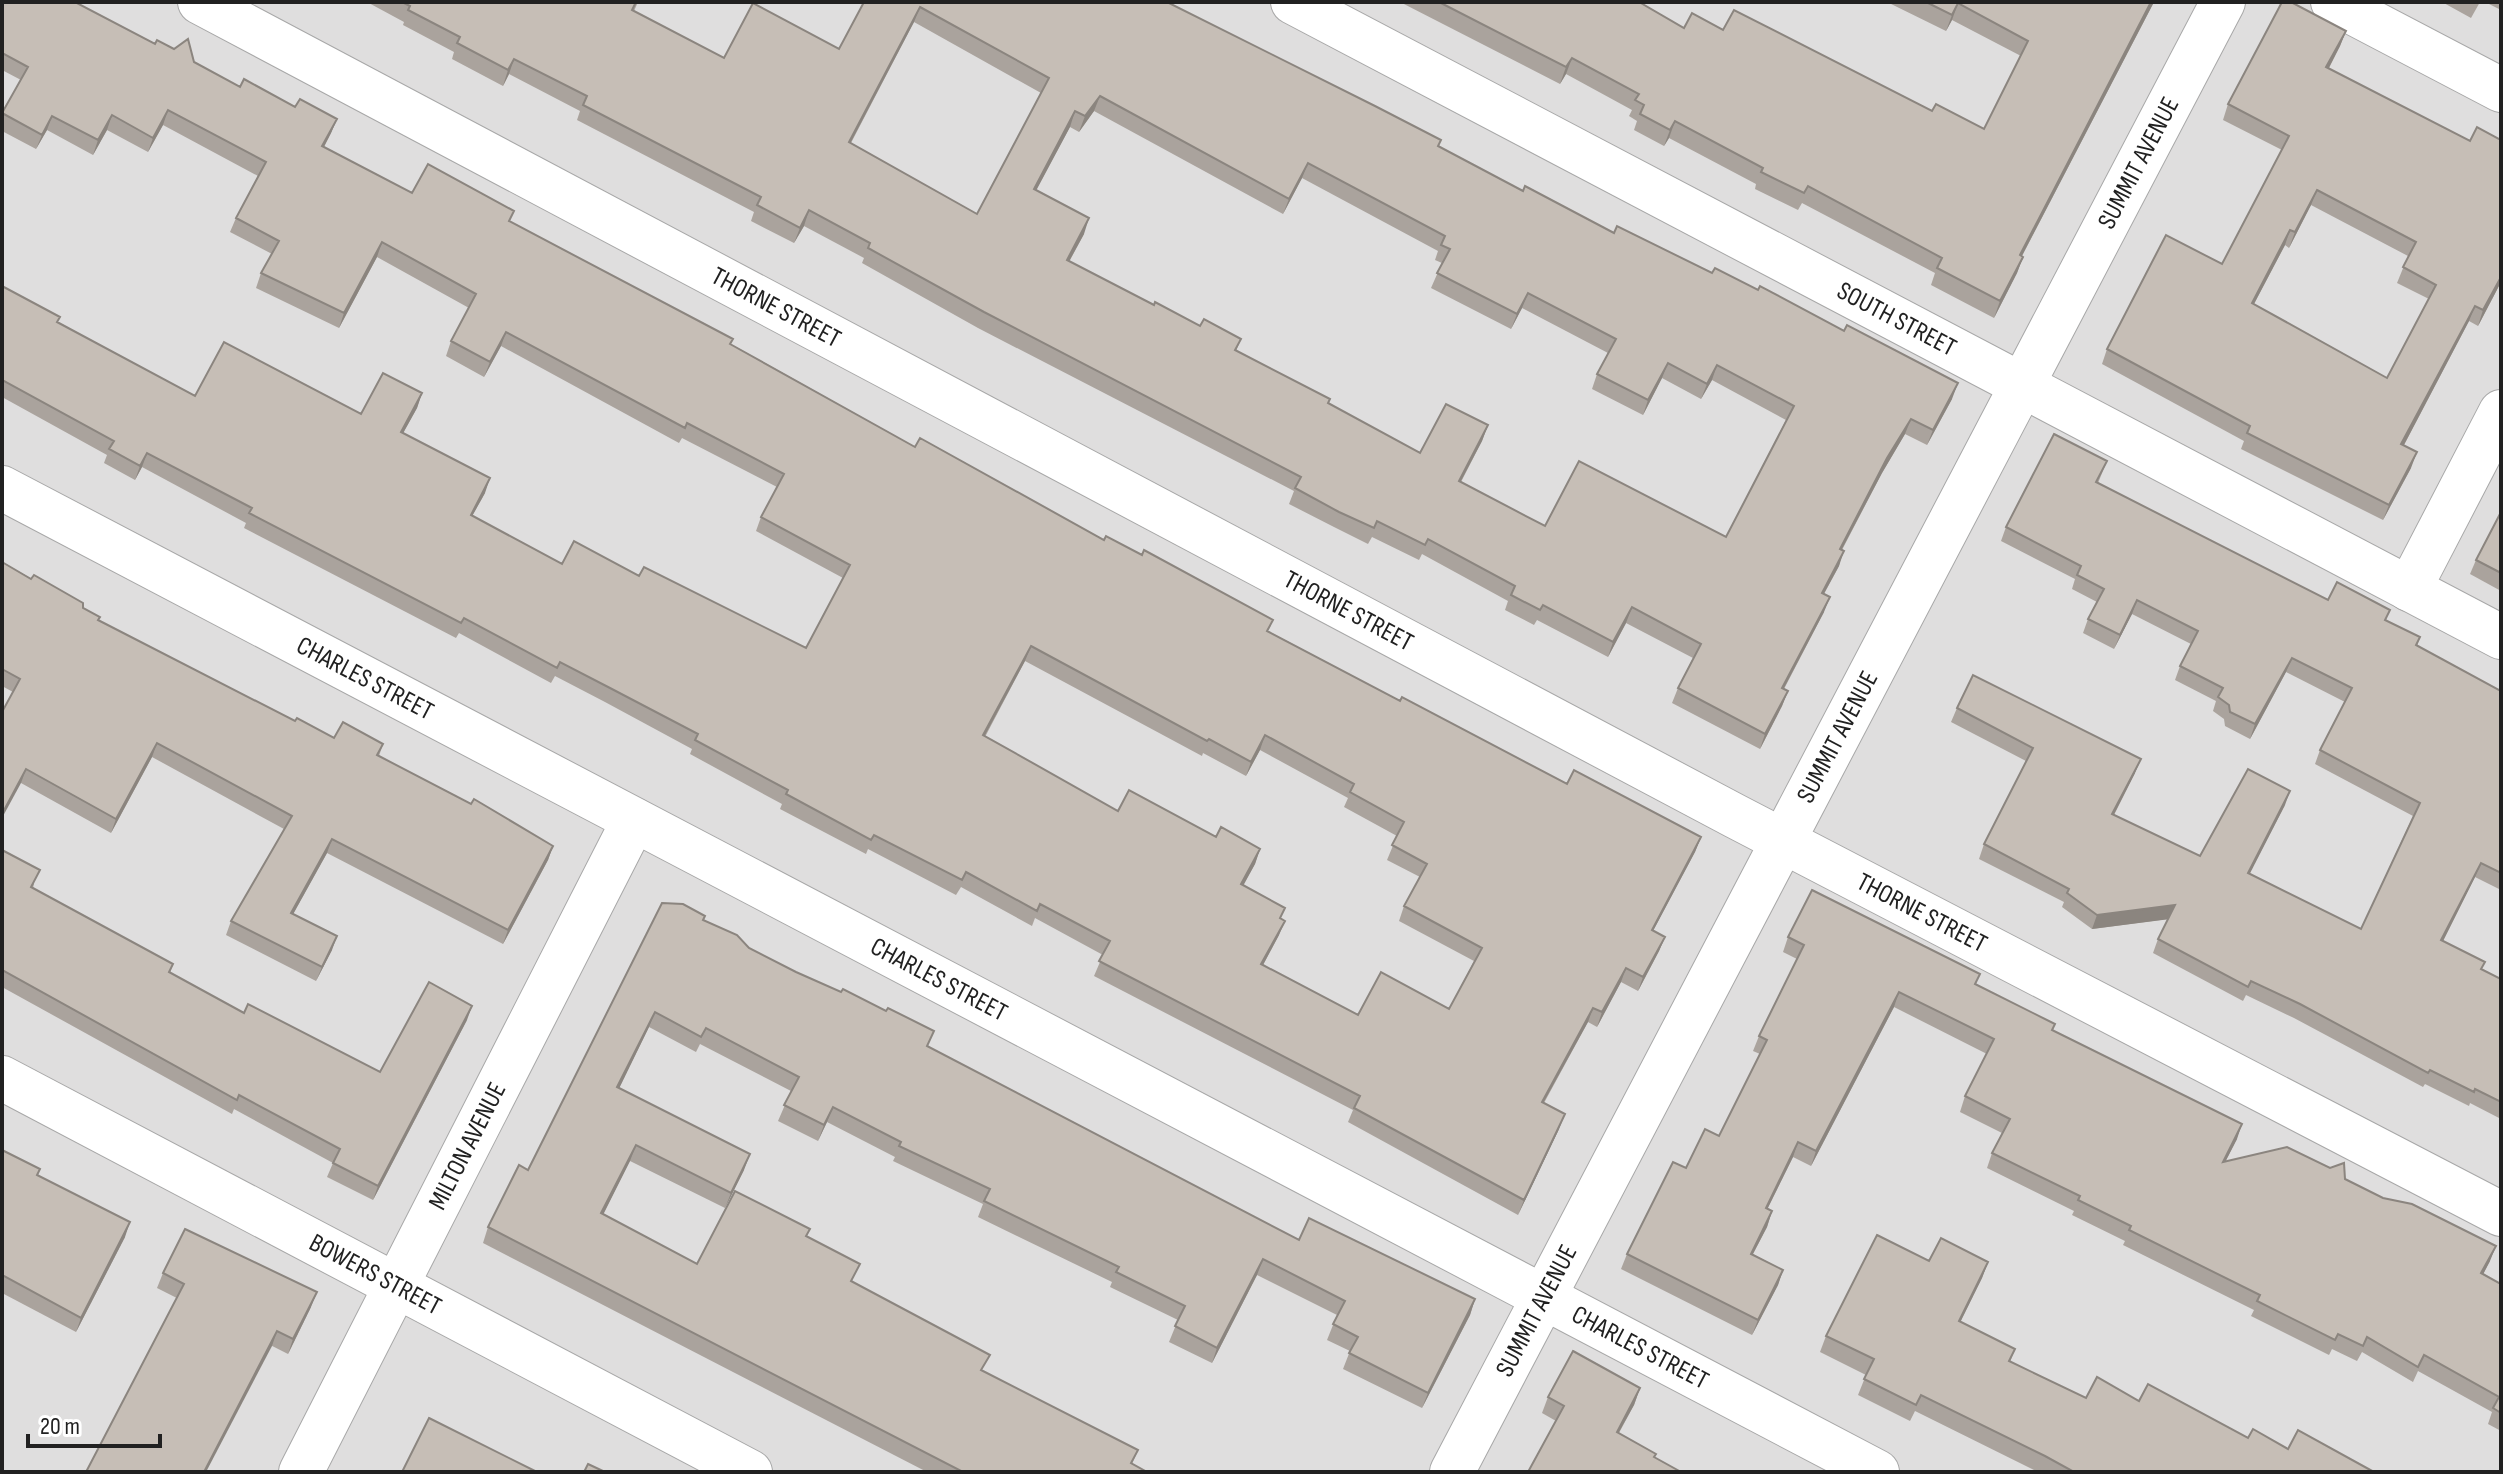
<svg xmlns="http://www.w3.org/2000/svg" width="2503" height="1474" font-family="'Sofia Sans Condensed',sans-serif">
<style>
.residential{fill:#dfdede}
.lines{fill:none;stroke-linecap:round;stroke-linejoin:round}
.minor-casing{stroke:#a8a8a8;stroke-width:46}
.tertiary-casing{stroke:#a8a8a8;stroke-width:46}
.minor{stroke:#fff;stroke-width:44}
.tertiary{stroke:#fff;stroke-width:44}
.wall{fill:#aaa39d;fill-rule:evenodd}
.shaded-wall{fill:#8b857f}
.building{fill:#c6beb6;stroke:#8b857f;stroke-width:2;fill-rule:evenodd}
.labels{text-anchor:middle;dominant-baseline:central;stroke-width:6;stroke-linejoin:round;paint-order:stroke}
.street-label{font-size:26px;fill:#212121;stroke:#fff}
</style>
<rect width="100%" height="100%" fill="#f1eee7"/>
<rect class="residential" x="2" y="2" width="2499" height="1470"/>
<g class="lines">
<defs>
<g id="minor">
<path id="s1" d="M200,2l1535,814 766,398"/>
<path id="s2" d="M1293,2l1208,635"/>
<path d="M2333,2l168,88"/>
<path id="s3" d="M2,488l1875,984"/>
<path d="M2409,589l92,-177"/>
<path id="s4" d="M2,1078l748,394"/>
<path id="s5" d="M301,1472l333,-652"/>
</g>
<g id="tertiary">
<path id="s6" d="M1452,1472l771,-1470"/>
</g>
</defs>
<use href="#minor" class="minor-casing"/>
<use href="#tertiary" class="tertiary-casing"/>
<use href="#minor" class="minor"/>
<use href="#tertiary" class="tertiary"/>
</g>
<g class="wall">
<path d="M2,2l153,42 39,18 46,25 55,20 42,12 -6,14 -7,14 88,46 98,29 223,117 -2,5 184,103 189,93 38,15 131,65 -5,11 132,70 167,83 134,53 -6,15 -42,79 12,6 -6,14 -21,40 -17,-9 -24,45 -9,-5 -44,81 15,26 -41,86 -170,-93 5,-12 -259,-134 9,-21 -68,-37 -3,8 -71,-39 -5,8 -88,-46 -2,5 -86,-45 2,-5 -92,-50 2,-5 -87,-47 -50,-26 -4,7 -92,-50 -3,5 -212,-110 2,-5 -104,-56 -7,13 -31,-17 3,-8 -105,-58v-111l56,36 137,74 166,18 61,-21 -5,15 -14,25 82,60 -13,23 90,48 77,12 167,72 37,-70 -87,-47 5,-14 16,-30 -95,-49 -3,5 -178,-97 -17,31 -38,-21 5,-15 18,-33 -92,-51 -38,71 -83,-40 5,-15 11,-19 -42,-22 6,-14 22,-42 -95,-51 -15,27 -41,-22 -14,25 -46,-25 -11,19 -34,-18v-17l19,-34 -19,-10zM1025,661l177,95 1,-3 43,23 14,-26 88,48 -4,9 53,29 -10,24 33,17 -16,29 -5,15 75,40 -25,48 -91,6 -95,-50 16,-30 2,-16 -38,-34 12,-21 5,-15 -142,-38 -133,-74z"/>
<path d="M367,2h271l-4,9 90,47 115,-9 25,-47h303l356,189 91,42 338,166 -25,46 -22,-11 -23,39 -40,77 -3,16 -15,28v18l-40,77 4,2 -6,15 -22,43 -88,-46 6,-15 15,-30 -67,-35 -18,34 -71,-37 -3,5 -29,-15 3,-9 -86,-47 -3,6 -47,-23 -4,7 -34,-17 -45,-23 5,-13 -316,-163 -116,-65 2,-5 -60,-32 -10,17 -43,-22 3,-9 -177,-92 3,-9 -71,-37 -6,12 -51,-27 2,-7 -51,-27 1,-3zM914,22l127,71 -64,121 -126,-71zM1094,111l189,103 19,-36 136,73 -3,9 7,3 -11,25 80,41 11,-21 86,45 -11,21 -5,15 51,26 19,-37 39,21 11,-19 74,40 -60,117 -181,-11 -84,-44 21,-41 6,-16 -68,28 -92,-49 -92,-53 5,-12 -41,-13 -46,-21 -85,-43 15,-28 -48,-44 34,-63 9,5z"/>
<path d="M1400,2h239l45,26 39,2 209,81 52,18 37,-73 -69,-36 -6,11 -59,-29h267l-132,254 1,1 -6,16 -23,45 -63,-33 4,-12 -133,-70 -4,7 -43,-21 1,-5 -87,-46 -5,8 -30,-16 3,-9 -8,-5 3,-6 -66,-36 -6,10z"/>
<path d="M2442,2h38l-9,16z"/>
<path d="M2485,2h16v8z"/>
<path d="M2346,31l-6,15 -11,22 172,214 -23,44 -9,-5 -65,124 7,23 -28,52 -142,-71 3,-8 -142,-77 5,-15 115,-85 60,-114 -59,-30 5,-16zM2311,205l97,51 -11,27 32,16 -42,79 -133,-74 31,-59 4,3z"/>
<path d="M2107,461l-9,22 230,117 58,21 34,16 -3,9 84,45v199l-26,-13 -32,64 39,28 19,10v140l-31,-16 -1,3 -44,-22 -2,3 -129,-69 -48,-23 -3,6 -90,-48 5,-14 10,-20 -76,10 -30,-22 2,-5 -85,-43 5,-15 42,-83 -75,-39 6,-14 178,65 -21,42 86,41 85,-51 -36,69 112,55 52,-113 -98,-52 5,-14 25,-48 -59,-30 -36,67 -25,-13 -1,-7 -11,-8 3,-10 -41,-21 5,-14 11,-22 -59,-30 -18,35 -31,-16 5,-14 9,-17 -25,-13 3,-10 -74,-38 5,-14z"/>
<path d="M2501,512v79l-31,-17 6,-14z"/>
<path d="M2,562l81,46 15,12 197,101 39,17 49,6 -4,12 174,90 -5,14 -45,84 -176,-91 -34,61 39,36 -16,31 -90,-46 5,-14 53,-92 -132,-72 -41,76 -90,-50 -8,-91 -11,-6z"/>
<path d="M2,850l32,34 -1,4 140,76 -3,9 74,40 136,59 87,-52 -94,180 -46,-23 6,-14 -99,-54 -2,5 -230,-127z"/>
<path d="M704,920l45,28 179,99 371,193 176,59 -5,16 -48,93 -79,-39 7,-18 -23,-11 10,-25 -80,-40 -45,88 -43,-21 9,-22 -68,-33 2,-5 -134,-65 5,-13 -90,-43 2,-4 -68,-35 -9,19 -40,-20 13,-30 -91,-47 -4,8 -47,-25 -30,61 125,82 -19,38 -95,-47 -27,53 94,50 113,-35 -3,7 46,46 130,89 155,79 -6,14 15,8h-220l-444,-229 5,-16z"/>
<path d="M1788,937l188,48 79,39 -3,6 185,109 -12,23 120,17 145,82 -7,13 18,10v147l-13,-7 4,-12 -74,-41 -5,11 -51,-30 -5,9 -25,-12 -3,6 -78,-39 3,-6 -131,-65 2,-4 -53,-26 2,-4 -87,-43 5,-15 10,-20 -42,-21 5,-16 22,-42 -93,-47 -83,159 -18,-9 -26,52 5,2 -5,16 -14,27 30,16 -5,15 -26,50 -131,-66 6,-15 59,-86 33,-32 41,-82 -7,-3 6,-15 38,-77 -14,-7z"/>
<path d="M2,1150l123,87 -49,95 -74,-39z"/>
<path d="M1929,1261l59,1 -6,16 -22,44 55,27 -5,13 76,36 53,3 109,37 126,34h-336l-123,-61 -5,10 -52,-26 8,-20 -46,-23 6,-16z"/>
<path d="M163,1273l148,34 -23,47 -131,-66z"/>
<path d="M1640,1388l-6,17 -15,28 35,24 -98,-36 -14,-8 6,-16z"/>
</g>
<g class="shaded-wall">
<path d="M2151,2h3l-140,269 6,-16z"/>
<path d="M1958,3l-6,17 -6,11 6,-16z"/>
<path d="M920,7l-6,15 -71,135 6,-15z"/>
<path d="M2346,31l-6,15 -19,37 5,-16z"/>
<path d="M1572,58l-6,16 -6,10 6,-17z"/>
<path d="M514,59l-5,15 -6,12 5,-16z"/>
<path d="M1100,96l-6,15 -15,21 6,-16z"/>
<path d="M168,110l-5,15 -15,27 5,-14z"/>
<path d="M1075,111l-5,16 -41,77 5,-15z"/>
<path d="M112,115l-5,15 -14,25 5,-15z"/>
<path d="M52,116l-5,14 -11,19 6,-14z"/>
<path d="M337,119l-6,14 -14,27 5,-14z"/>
<path d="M1675,121l-6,17 -5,8 6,-16z"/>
<path d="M1308,163l-6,15 -19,36 6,-15z"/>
<path d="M2317,190l-6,15 -22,43 6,-16z"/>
<path d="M809,210l-5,16 -10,17 6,-15z"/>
<path d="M1089,218l-5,16 -23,42 6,-16z"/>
<path d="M2290,230l-5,15 -39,74 6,-16z"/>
<path d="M382,242l-5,15 -38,71 5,-15z"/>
<path d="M2023,257l-6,16 -23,45 6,-17z"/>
<path d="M2501,277v5l-23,44 5,-16z"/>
<path d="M1528,293l-6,15 -11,21 6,-15z"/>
<path d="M2475,306l-6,15 -73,139 5,-16z"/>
<path d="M506,332l-5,14 -17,31 6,-15z"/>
<path d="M1668,363l-6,15 -19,37 5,-15z"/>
<path d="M1717,365l-5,15 -11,19 6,-15z"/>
<path d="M1958,383l-6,16 -25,46 6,-15z"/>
<path d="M422,393l-5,15 -21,38 5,-14z"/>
<path d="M1911,419l-6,15 -23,39 -48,91 6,-15 47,-91z"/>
<path d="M1488,425l-6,16 -29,55 6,-15z"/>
<path d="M2417,452l-6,16 -28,52 6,-15z"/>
<path d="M147,453l-5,14 -7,13 5,-14z"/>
<path d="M490,478l-5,15 -20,36 6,-14z"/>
<path d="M1844,551l-5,15 -23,42 6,-15z"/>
<path d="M1830,597l-6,15 -48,91 6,-15z"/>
<path d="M2137,600l-5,14 -18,35 6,-14z"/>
<path d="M1632,607l-6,16 -18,34 5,-15z"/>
<path d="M1031,646l-6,15 -48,89 6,-15z"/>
<path d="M2292,658l-6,14 -36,67 5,-15z"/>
<path d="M1788,691l-6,15 -22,43 5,-15z"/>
<path d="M1265,735l-5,15 -14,26 5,-14z"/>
<path d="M157,743l-5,14 -41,76 5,-14z"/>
<path d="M2141,759l-6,14 -28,55 5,-14z"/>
<path d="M26,769l-5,14 -19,35v-4z"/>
<path d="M2290,791l-5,14 -42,82 5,-14z"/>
<path d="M1701,837l-6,15 -49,92 6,-14z"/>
<path d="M332,839l-5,14 -41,74 5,-14z"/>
<path d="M553,846l-5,14 -45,84 5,-14z"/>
<path d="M1260,849l-5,15 -19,35 5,-15z"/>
<path d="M2481,863l-6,14 -39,78 5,-15z"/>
<path d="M2175,905l-5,14 -78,10 5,-14z"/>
<path d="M1285,921l-6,14 -23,43 5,-14z"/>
<path d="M337,936l-5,14 -16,31 6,-14z"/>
<path d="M1665,937l-6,14 -21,40 5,-14z"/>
<path d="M1626,968l-5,14 -24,45 5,-15z"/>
<path d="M1899,992l-5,15 -83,159 5,-15z"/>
<path d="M472,1006l-5,14 -94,180 5,-14z"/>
<path d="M1593,1008l-5,14 -52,94 6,-14z"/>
<path d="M655,1012l-6,15 -37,76 5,-16z"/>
<path d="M833,1107l-6,15 -9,19 6,-16z"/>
<path d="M1565,1114l-6,15 -41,86 6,-15z"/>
<path d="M2242,1124l-5,15 -20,39 6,-16z"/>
<path d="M1798,1142l-5,15 -33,67 6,-16z"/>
<path d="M636,1145l-6,16 -34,68 5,-16z"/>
<path d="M750,1154l-6,16 -19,38 6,-15z"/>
<path d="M1772,1211l-5,16 -22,42 6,-15z"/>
<path d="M130,1222l-5,15 -49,95 5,-14z"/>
<path d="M2496,1246l-6,15 -14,27 5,-15z"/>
<path d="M1263,1259l-6,16 -45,88 5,-15z"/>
<path d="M1988,1262l-6,16 -29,59 6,-16z"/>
<path d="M1783,1270l-5,15 -26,50 6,-15z"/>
<path d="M317,1292l-6,15 -23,47 5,-15z"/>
<path d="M1475,1299l-5,16 -48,93 6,-15z"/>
<path d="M277,1331l-5,15 -66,126h-2z"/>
<path d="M1640,1388l-6,17 -24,43 7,-16z"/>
</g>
<g class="building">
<path d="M2,2h73l80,42 2,-4 17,9 14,-10 6,23 46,25 4,-8 51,28 5,-8 37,20 -15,27 90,47 16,-29 86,47 -5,10 224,118 -3,5 185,103 5,-9 184,102 2,-4 36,19 2,-5 129,70 -6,11 133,70 2,-4 165,87 7,-14 127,67 -49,93 13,7 -22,40 -17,-9 -24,44 -9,-4 -51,94 23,12 -41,86 -170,-92 6,-12 -261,-135 11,-20 -70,-37 -3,7 -71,-39 -4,8 -88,-45 -3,5 -85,-46 2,-4 -93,-50 3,-6 -88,-46 -50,-26 -3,6 -93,-50 -3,5 -212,-110 3,-5 -105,-55 -7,13 -31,-17 5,-8 -112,-61v-94l58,31 -3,5 138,74 29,-54 137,72 22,-41 39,20 -21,39 89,46 -19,37 91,49 12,-23 65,35 5,-9 162,81 44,-83 -89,-48 23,-43 -97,-51 -2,5 -179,-96 -16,30 -39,-21 25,-47 -94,-52 -38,71 -83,-40 18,-32 -43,-23 30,-56 -98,-52 -15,28 -41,-23 -14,25 -46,-24 -10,19 -40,-22 26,-46 -26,-14zM1031,646l176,95 2,-2 42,23 14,-27 89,49 -4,8 54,30 -12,23 35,19 -23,42 78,42 -33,61 -68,-37 -23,43 -97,-51 24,-43 -5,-3 5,-10 -44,-24 19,-35 -39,-22 -5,10 -87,-47 -11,21 -135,-76z"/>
<path d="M402,2h234l-4,8 92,48 29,-55 86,46 25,-47h303l208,104 66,34 -3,6 85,45 2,-5 89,47 3,-7 95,47 3,-5 43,22 2,-4 84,45 3,-6 111,58 -25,47 -22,-11 -24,39 -47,91 4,2 -22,42 8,4 -48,91 6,3 -23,43 -87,-46 23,-44 -69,-37 -19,35 -70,-37 -3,5 -29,-15 4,-9 -87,-47 -3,6 -48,-24 -3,7 -35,-16 -44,-24 6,-11 -317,-165 -116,-64 2,-5 -61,-33 -9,18 -43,-23 4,-8 -178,-92 4,-9 -73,-37 -6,11 -51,-27 3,-6 -52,-27 2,-4zM920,7l129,71 -72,136 -128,-72zM1100,96l189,103 19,-36 137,73 -4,9 9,4 -13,24 80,41 11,-21 88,46 -19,35 51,26 20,-37 39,21 10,-19 77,41 -68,131 -147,-76 -34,65 -86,-45 29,-56 -42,-21 -26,49 -92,-50 2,-4 -95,-49 6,-11 -37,-20 -4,7 -45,-24 -1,3 -87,-45 22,-42 -55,-29 41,-78 10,5z"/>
<path d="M1439,2h200l45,26 8,-15 31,17 11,-20 198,101 4,-7 48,25 44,-88 -70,-38 -6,12 -26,-13h225l-131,253 3,2 -23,44 -63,-33 5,-10 -134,-72 -4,7 -43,-21 2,-4 -88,-47 -5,9 -30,-16 4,-9 -9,-5 4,-6 -67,-36 -6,9z"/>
<path d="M2282,2h9l55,29 -20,36 144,74 7,-14 24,13v137l-18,33 -8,-4 -74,138 16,8 -28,53 -142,-72 3,-7 -143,-77 59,-114 56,29 67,-128 -61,-32zM2317,190l99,52 -13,25 33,18 -49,93 -135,-75 38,-73 5,2z"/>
<path d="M2054,434l53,27 -11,21 232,118 9,-18 53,28 -5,10 35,17 -4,8 85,46v182l-20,-10 -40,77 44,22 -4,7 20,10v123l-26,-13 -1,3 -44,-22 -2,3 -128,-69 -49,-23 -3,6 -90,-48 17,-34 -78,10 -30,-22 2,-4 -85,-45 49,-96 -76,-40 16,-33 168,84 -29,55 88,42 48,-87 42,22 -42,82 113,56 59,-126 -100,-53 32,-62 -60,-30 -37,66 -25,-12 -1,-7 -11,-8 5,-9 -43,-22 18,-35 -61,-31 -17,35 -32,-16 16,-30 -27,-14 4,-9 -75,-39z"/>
<path d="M2501,512v61l-25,-13z"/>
<path d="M2,562l29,17 3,-4 49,28v5l17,9 -2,3 197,101 2,-3 37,20 9,-16 40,22 -6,11 94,49 3,-5 79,47 -45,84 -176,-91 -41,74 46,23 -15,31 -91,-46 61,-105 -135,-73 -41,76 -90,-50 -24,45v-102l18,-33 -18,-10z"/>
<path d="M2,850l38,20 -9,17 142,77 -4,8 75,41 4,-9 132,68 49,-90 43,24 -94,180 -45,-23 7,-14 -101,-54 -2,5 -235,-130z"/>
<path d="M1812,890l168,84 -5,10 80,40 -3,6 190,94 -19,38 64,-15 43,21 14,-5 1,16 38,19 29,6 84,42 -15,27 20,11v129l-8,-5 6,-11 -75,-42 -6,12 -51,-30 -4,9 -25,-12 -3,6 -78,-39 3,-6 -131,-65 2,-4 -53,-26 2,-4 -88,-43 18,-34 -45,-23 29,-57 -95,-47 -83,159 -18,-9 -32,66 6,3 -21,43 32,16 -25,50 -131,-66 46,-92 13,6 19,-39 14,7 48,-96 -8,-4 45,-91 -16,-8z"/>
<path d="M662,903l21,1 22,12 -2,4 34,15 12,13 47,24 45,20 2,-3 43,22 2,-3 46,23 -7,15 372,194 10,-22 166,81 -47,94 -79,-40 9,-16 -25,-13 12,-23 -82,-42 -46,89 -42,-22 10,-20 -69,-34 3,-5 -135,-66 6,-12 -91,-43 2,-4 -68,-35 -9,18 -40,-20 15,-28 -93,-49 -5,9 -46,-25 -38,75 133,67 -19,39 -95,-48 -35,68 96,51 38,-73 75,38 -4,7 54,28 -9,17 139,74 -9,15 157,80 -7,13 16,9h-184l-475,-245 31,-62 9,5z"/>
<path d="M2,1150l38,19 -3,6 93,47 -49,96 -79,-43z"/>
<path d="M185,1229l132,63 -24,47 -16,-8 -73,141h-118l98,-188 -21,-11z"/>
<path d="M1877,1235l52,26 12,-23 47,24 -29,59 56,28 -6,12 77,37 11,-21 42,24 9,-17 100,54 5,-9 35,20 10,-19 76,42h-300l-29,-16 -124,-61 -5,10 -52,-26 10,-20 -48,-23z"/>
<path d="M1573,1351l67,37 -23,44 39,22 -2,3 27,15h-153l36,-66 -16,-9z"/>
<path d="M429,1418l108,54h-135z"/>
<path d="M588,1464l17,8h-21z"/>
</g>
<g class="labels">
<g class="street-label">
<text stroke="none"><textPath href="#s6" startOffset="1478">SUMMIT AVENUE</textPath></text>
<text stroke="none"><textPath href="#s1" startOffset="652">THORNE STREET</textPath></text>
<text stroke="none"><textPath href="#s2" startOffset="682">SOUTH STREET</textPath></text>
<text stroke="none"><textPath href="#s1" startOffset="1300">THORNE STREET</textPath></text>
<text stroke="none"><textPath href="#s3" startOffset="410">CHARLES STREET</textPath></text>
<text stroke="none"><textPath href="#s6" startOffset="830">SUMMIT AVENUE</textPath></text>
<text stroke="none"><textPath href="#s1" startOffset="1948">THORNE STREET</textPath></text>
<text stroke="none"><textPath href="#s3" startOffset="1058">CHARLES STREET</textPath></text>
<text stroke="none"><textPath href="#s5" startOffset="366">MILTON AVENUE</textPath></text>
<text stroke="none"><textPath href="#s4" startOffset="422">BOWERS STREET</textPath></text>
<text stroke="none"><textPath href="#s6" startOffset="182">SUMMIT AVENUE</textPath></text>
<text stroke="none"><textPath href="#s3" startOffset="1850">CHARLES STREET</textPath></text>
</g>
</g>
<rect width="2503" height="1474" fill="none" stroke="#212121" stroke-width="8"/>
<path d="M28 1434v12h132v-12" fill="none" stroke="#212121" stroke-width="4"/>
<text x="40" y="1434" font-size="24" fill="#212121" stroke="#ffffff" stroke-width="6" paint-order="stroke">20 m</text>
</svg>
